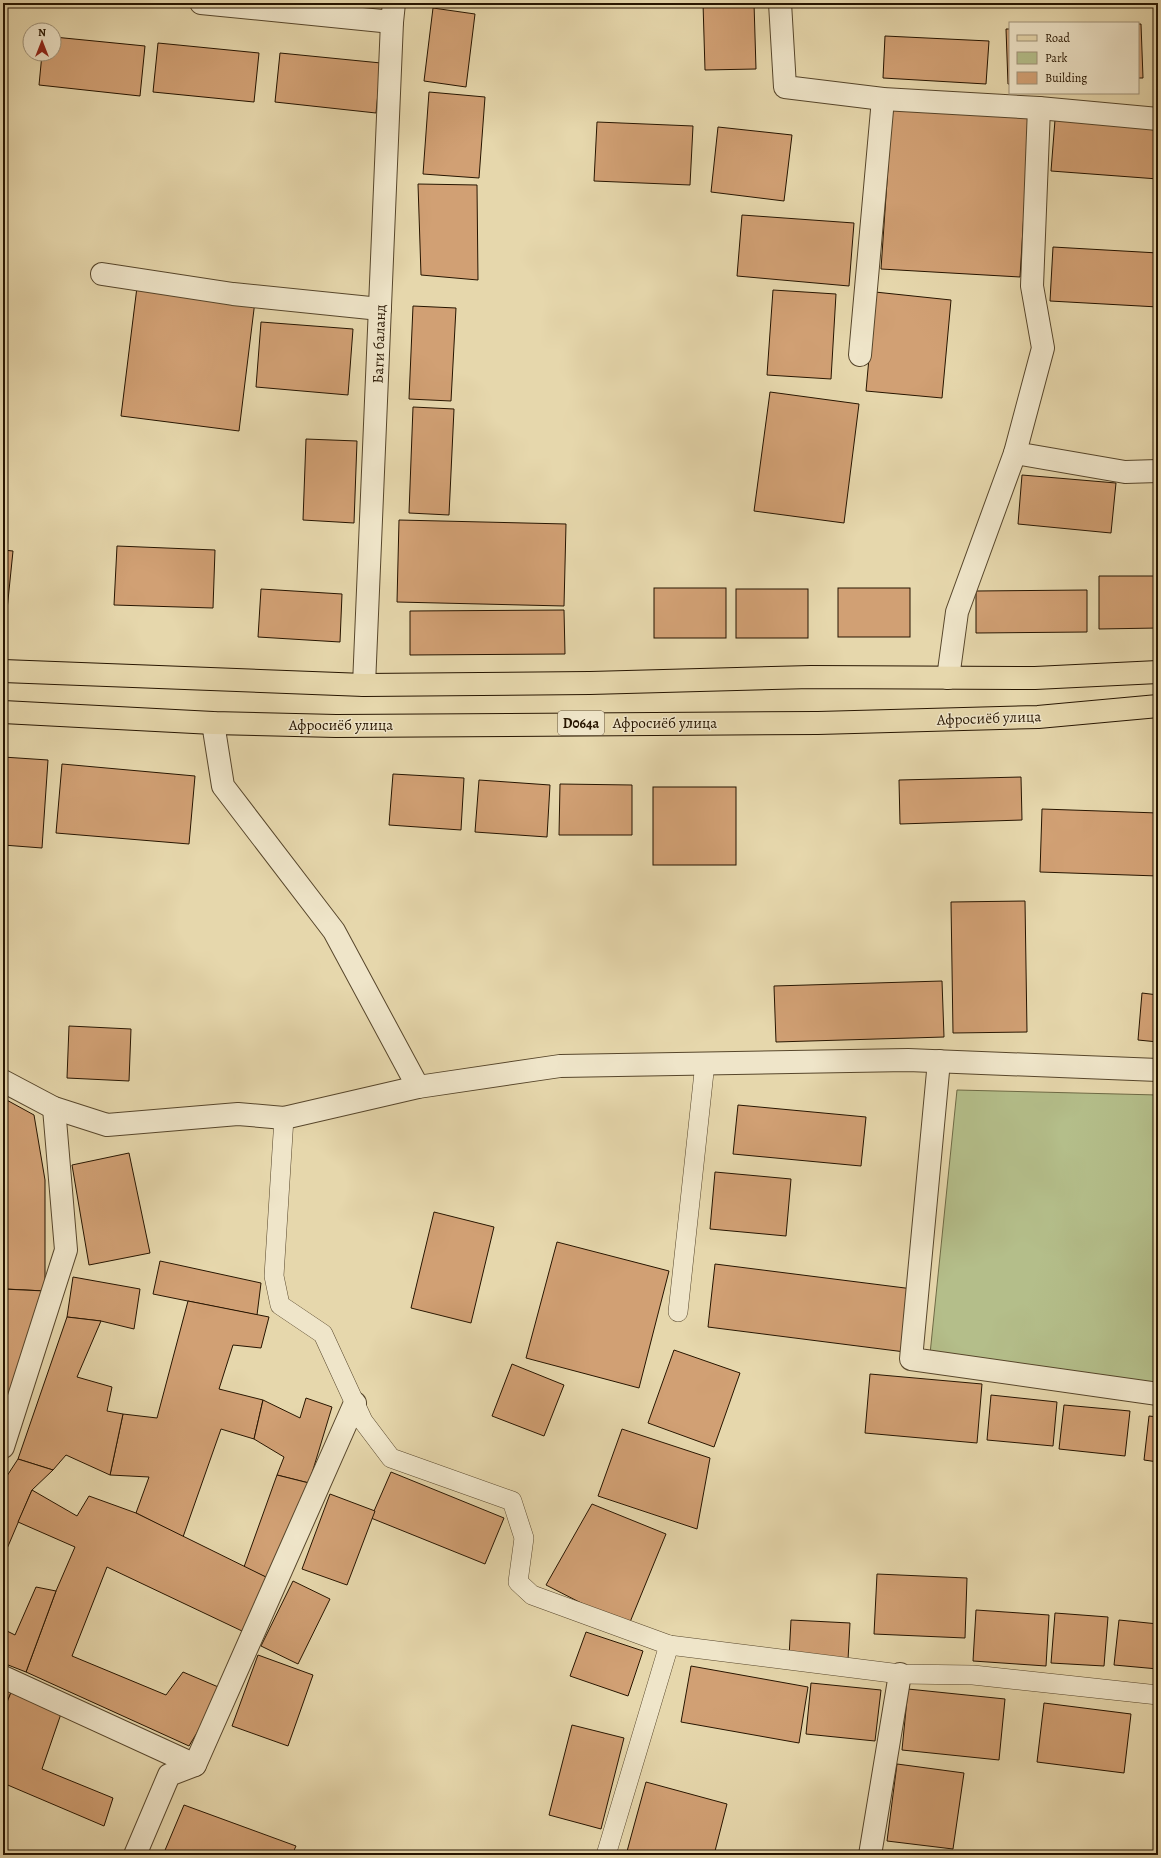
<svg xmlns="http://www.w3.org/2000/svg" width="1161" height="1858" font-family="Alegreya,serif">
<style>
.green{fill:#b4be8a;stroke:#6e6a45}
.building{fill:#d1a074;stroke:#271500}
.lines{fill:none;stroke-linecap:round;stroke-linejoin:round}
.service-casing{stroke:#57462b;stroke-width:20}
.minor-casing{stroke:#57462b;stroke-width:24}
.primary-casing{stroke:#271500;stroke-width:24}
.service{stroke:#efe5c9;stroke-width:19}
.minor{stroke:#efe5c9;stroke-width:22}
.primary{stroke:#e6d7ac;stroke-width:22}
.labels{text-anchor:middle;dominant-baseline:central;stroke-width:3;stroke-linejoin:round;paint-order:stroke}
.shield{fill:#efe5c9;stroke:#63533c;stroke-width:1}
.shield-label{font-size:14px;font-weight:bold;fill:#271500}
.street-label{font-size:15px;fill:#271500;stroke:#efe5c9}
</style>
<rect width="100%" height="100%" fill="#e6d7ac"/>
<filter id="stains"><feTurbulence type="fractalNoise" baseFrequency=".005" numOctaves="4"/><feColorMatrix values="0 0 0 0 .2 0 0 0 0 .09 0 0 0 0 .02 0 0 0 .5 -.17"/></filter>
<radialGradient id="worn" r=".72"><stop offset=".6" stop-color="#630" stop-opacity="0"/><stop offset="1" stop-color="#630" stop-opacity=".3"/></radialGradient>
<path class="green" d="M957,1090l201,5v290l-228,-31z"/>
<g class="building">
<path d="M703,3h51l2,66 -51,1z"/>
<path d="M433,8l42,6 -9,73 -42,-6z"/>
<path d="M1138,24h3l2,54h-5z"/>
<path d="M1006,29h4v55h-2z"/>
<path d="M885,36l104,5 -3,43 -103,-6z"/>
<path d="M54,37l91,9 -5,50 -101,-11 3,-31h12z"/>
<path d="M158,43l101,10 -5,49 -101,-10z"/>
<path d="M280,53l101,10 -5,50 -101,-11z"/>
<path d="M429,92l56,5 -6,81 -56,-4z"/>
<path d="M892,108l138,8 -10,161 -139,-8z"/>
<path d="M1055,120l103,7v52l-107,-8z"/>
<path d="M597,122l96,4 -3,59 -96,-4z"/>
<path d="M718,127l74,8 -8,66 -73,-9z"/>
<path d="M418,184l59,1 1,95 -57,-5z"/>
<path d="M742,215l112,8 -5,63 -112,-10z"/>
<path d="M1053,247l105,6v54l-108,-6z"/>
<path d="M137,287l118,14 -16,130 -118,-15z"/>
<path d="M773,290l63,4 -5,85 -64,-4z"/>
<path d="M875,292l76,8 -9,98 -76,-7z"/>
<path d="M413,306l43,2 -5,93 -42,-2z"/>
<path d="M261,322l92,7 -5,66 -92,-8z"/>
<path d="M770,392l89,12 -15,119 -90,-12z"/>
<path d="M413,407l41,2 -5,106 -40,-2z"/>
<path d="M306,439l51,2 -3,82 -51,-3z"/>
<path d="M1022,475l94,8 -5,50 -93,-9z"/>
<path d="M399,520l167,4 -2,82 -167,-4z"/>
<path d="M117,546l98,4 -2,58 -99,-3z"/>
<path d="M3,550l10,1 -7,69h-3z"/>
<path d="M1099,576h59v52l-59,1z"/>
<rect x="654" y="588" width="72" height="50"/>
<rect x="838" y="588" width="72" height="49"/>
<path d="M261,589l81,5 -2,48 -82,-5z"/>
<rect x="736" y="589" width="72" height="49"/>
<path d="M1087,590v42l-111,1v-42z"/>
<path d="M564,610l1,44 -155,1v-44z"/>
<path d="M3,757l45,3 -6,88 -39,-3z"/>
<path d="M62,764l133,12 -6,68 -133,-11z"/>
<path d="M393,774l71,4 -3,52 -72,-5z"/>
<path d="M1021,777l1,43 -122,4 -1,-44z"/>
<path d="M479,780l71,5 -3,52 -72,-5z"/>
<path d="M560,784l72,1v50h-73z"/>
<rect x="653" y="787" width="83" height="78"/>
<path d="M1042,809l116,4v63l-118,-4z"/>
<path d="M1025,901l2,131 -74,1 -2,-131z"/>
<path d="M942,981l2,56 -168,5 -2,-56z"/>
<path d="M1142,993l16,2v47l-20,-2z"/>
<path d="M69,1026l62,3 -2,52 -62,-3z"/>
<path d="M3,1098l31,17 11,65v111l-39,-2 -3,-62z"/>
<path d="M738,1105l128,12 -5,49 -128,-12z"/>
<path d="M129,1153l21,100 -61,12 -17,-100z"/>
<path d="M715,1172l76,7 -5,57 -76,-7z"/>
<path d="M434,1212l60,15 -23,96 -60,-15z"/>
<path d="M557,1242l112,29 -30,117 -113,-30z"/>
<path d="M160,1261l101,22 -4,32 -104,-21z"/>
<path d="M715,1264l198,25 -8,63 -197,-25z"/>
<path d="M73,1277l67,12 -6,40 -33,-8 -34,-4z"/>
<path d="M3,1289l42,2 -42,138z"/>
<path d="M188,1301l81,16 -8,31 -28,-3 -14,44 44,11 -9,39 -33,-10 -38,108 -47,-24 13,-36 -39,-2 13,-61 34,4z"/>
<path d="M67,1317l34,4 -24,56 35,10 -5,24 16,3 -13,61 -44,-20 -13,15 -35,-11z"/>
<path d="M674,1350l66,23 -26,74 -66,-24z"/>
<path d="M512,1364l52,21 -20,51 -52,-20z"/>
<path d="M870,1374l112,10 -5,59 -112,-10z"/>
<path d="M991,1395l66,7 -4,44 -66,-6z"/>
<path d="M306,1398l26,9 -23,76 -32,-8 7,-18 -30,-18 9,-39 37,18z"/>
<path d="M1064,1405l66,6 -5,45 -66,-7z"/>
<path d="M1149,1416l9,1v45l-14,-2z"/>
<path d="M622,1429l88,29 -13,71 -99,-33z"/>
<path d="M18,1459l35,11 -21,20 -29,68v-76z"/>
<path d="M391,1472l113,46 -19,46 -114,-46z"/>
<path d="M277,1475l32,8 -39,96 -26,-12z"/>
<path d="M32,1490l45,26 12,-20 47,17 134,66 -28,52 -135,-64 -35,89 94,39 17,-23 40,17 -34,57 -163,-74 30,-81 19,-44 -57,-25z"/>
<path d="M330,1494l45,17 -28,74 -45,-16z"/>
<path d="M592,1504l74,30 -38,93 -82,-42z"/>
<path d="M877,1574l90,4 -2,60 -91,-4z"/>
<path d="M293,1581l37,18 -32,65 -37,-18z"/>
<path d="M36,1587l20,4 -30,81 -23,-9v-34l12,6z"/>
<path d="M976,1610l73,5 -3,51 -73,-5z"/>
<path d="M1055,1613l53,4 -4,49 -53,-3z"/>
<path d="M791,1620l59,3 -2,37 -59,-2z"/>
<path d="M1119,1620l39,4v45l-44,-4z"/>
<path d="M586,1632l57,19 -15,45 -58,-20z"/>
<path d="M258,1655l55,20 -25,71 -56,-20z"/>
<path d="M691,1666l117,21 -9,56 -118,-21z"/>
<path d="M811,1683l70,7 -6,51 -69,-7z"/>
<path d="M3,1687l9,3 -9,22z"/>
<path d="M908,1689l97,10 -6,61 -97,-10z"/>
<path d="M12,1690l51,18 -21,61 71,29 -9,28 -101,-43v-71z"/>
<path d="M1044,1703l87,11 -7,59 -87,-11z"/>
<path d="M572,1725l52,13 -23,91 -52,-14z"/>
<path d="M897,1764l67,9 -11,76 -66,-8z"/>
<path d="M646,1782l81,22 -13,51h-88z"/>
<path d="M184,1805l112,41 -4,9h-129z"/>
</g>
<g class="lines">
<defs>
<g id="service">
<path d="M284,1118l-10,158 6,29 43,29 40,87 28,37 121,43 12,37 -6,44 14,13 137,50 -63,210"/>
<path d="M678,1312l27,-249"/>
<path d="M669,1645l231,29 73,1 185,20"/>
</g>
<g id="minor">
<path d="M201,3l191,19"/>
<path d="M780,3l5,84 98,12 156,9 119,11"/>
<path d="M1039,108l-7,178 11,62 -28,105 110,19 33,-1"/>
<path d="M102,274l131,20 147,15"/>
<path d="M860,355l23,-256"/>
<path d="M948,678l9,-66 58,-159"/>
<path d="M364,685l28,-663 2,-19"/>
<path d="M213,723l10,63 111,145 84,156"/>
<path d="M939,1061l-28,298 247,35"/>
<path d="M3,1081l51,27 53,17 131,-11 46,4 134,-31 142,-21 348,-6 250,10"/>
<path d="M3,1447l63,-197 -12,-142"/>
<path d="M3,1677l192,88"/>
<path d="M135,1855l34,-80 26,-10 160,-362"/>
<path d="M870,1855l30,-181"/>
</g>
<g id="primary">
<path d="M3,671l361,14 226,-2 221,-6 224,1 123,-6"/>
<path d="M3,712l210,11 123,3 482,-3 220,-6 120,-11"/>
</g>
</defs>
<use href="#service" class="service-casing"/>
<use href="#minor" class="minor-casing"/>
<use href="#primary" class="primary-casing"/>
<use href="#service" class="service"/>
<use href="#minor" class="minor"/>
<use href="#primary" class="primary"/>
</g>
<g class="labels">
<rect class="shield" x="558" y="711" width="46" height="24" rx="3"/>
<g class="shield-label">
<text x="581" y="723">D064a</text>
</g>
<g class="street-label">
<text transform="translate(379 344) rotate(-88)">Баги баланд</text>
<text transform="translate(989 718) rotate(-2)">Афросиёб улица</text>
<text x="665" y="723">Афросиёб улица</text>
<text x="341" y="725">Афросиёб улица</text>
</g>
</g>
<rect width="1161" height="1858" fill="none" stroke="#e6d7ac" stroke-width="16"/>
<rect x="4" y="4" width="1153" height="1850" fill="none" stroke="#271500" stroke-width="2"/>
<rect x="8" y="8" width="1145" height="1842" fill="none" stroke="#271500"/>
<rect x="1009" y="22" width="130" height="72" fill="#efe5c9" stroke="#9f9279"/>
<rect x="1017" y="35" width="20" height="6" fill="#e6d7ac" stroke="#9f9279"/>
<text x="1045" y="42" font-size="12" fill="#271500">Road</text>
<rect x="1017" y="52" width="20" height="12" fill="#b4be8a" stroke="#9f9279"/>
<text x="1045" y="62" font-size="12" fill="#271500">Park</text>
<rect x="1017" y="72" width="20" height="12" fill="#d1a074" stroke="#9f9279"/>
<text x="1045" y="82" font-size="12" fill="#271500">Building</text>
<g transform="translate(42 42)"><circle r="19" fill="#efe5c9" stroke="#9f9279"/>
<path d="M0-3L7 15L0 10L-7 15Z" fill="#8f2418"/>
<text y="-6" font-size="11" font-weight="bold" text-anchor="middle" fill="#271500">N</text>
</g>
<rect width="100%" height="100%" filter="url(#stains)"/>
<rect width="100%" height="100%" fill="url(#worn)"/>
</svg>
